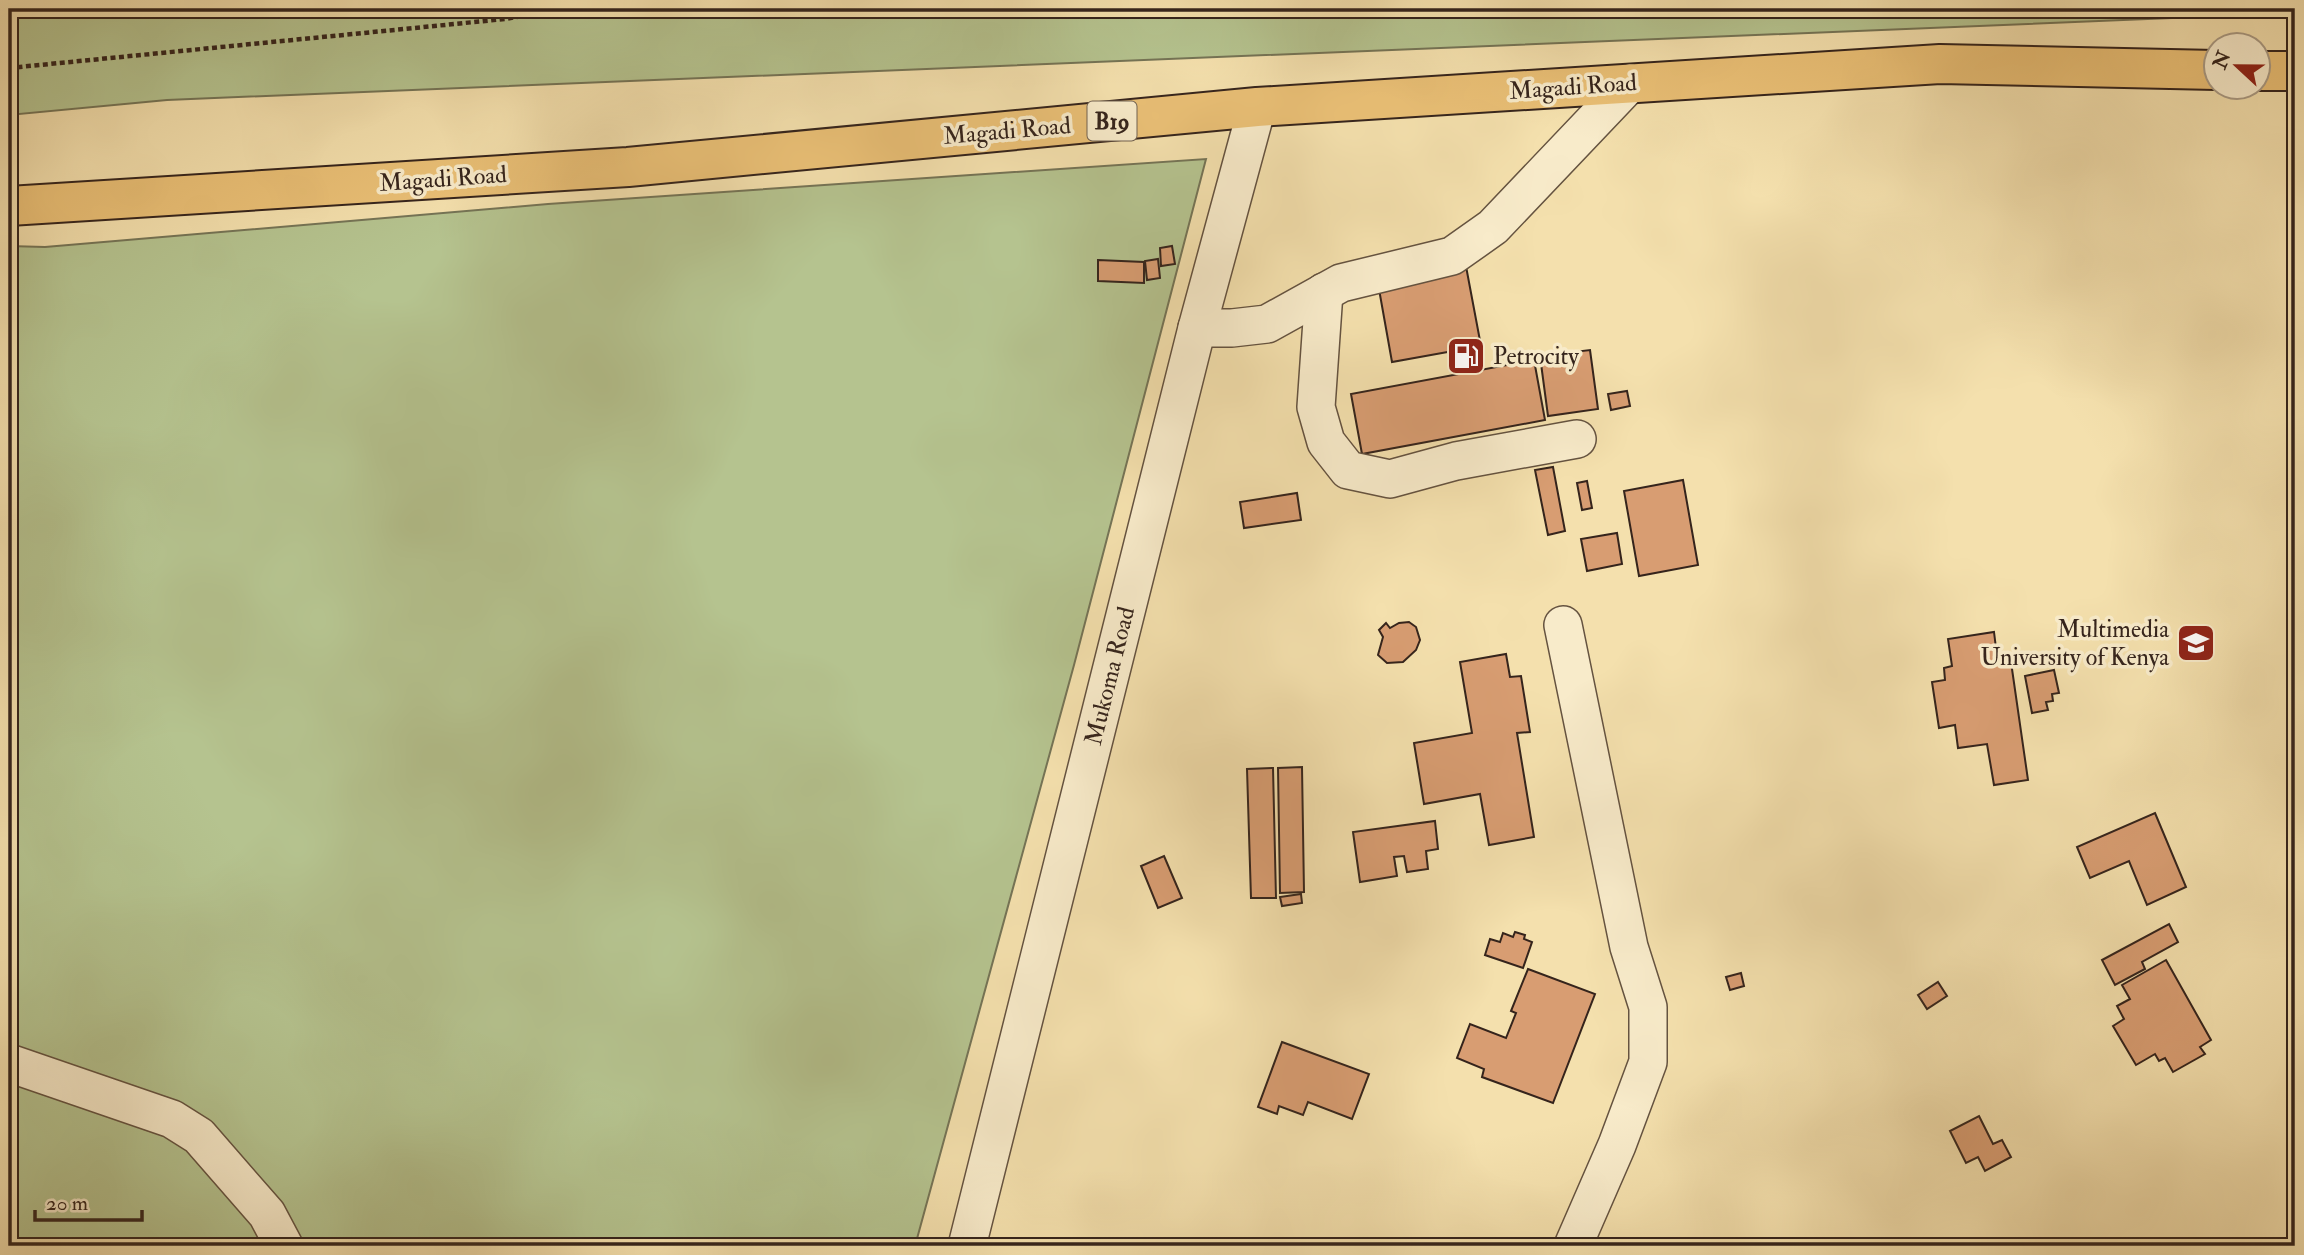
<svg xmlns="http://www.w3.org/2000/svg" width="2304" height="1255" font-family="'IM FELL Double Pica',serif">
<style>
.green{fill:#b5c38f;stroke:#757456;stroke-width:2}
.building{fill:#d89d72;stroke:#35241c;stroke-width:2}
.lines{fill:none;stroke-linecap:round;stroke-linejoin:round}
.minor-casing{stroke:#655340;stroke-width:40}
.highway-casing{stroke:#35241c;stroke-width:42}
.path{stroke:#35241c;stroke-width:4.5;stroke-dasharray:5 3.5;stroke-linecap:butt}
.minor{stroke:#f8ebca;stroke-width:37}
.highway{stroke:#eac076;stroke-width:38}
.labels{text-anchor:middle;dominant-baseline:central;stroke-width:7;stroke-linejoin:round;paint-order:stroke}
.shield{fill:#f8ebca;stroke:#706050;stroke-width:2}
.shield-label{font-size:23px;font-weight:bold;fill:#35241c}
.street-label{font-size:24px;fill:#35241c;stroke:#f8ebca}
.poi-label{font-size:24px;fill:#35241c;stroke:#f8ebca;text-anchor:start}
</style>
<rect width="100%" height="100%" fill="#f4e0ad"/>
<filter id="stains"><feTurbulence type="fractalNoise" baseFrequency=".00286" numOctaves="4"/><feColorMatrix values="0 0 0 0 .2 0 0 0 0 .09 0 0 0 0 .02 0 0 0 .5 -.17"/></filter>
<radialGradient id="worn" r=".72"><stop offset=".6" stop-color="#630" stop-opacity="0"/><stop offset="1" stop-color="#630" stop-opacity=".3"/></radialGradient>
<g class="green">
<path d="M9,9h2286v4l-2128,87 -158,15z"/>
<path d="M1206,159l-132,506 -159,581h-906v-1000l36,1 503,-43z"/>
</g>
<g class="building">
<path d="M1172,246l3,18 -14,2 -1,-18z"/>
<path d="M1158,259l2,19 -13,2 -2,-19z"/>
<path d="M1098,260l46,2v21l-46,-2z"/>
<path d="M1465,261l16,85 -89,16 -15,-84z"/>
<path d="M1590,350l8,59 -50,7 -8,-60z"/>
<path d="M1534,360l11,60 -183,34 -11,-60z"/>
<path d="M1627,391l3,15 -19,4 -3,-16z"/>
<path d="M1553,467l12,64 -17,4 -13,-65z"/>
<path d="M1683,480l15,85 -59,11 -15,-85z"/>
<path d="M1587,481l5,27 -10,2 -5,-27z"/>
<path d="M1297,493l4,27 -57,8 -4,-26z"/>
<path d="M1617,533l5,31 -35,7 -6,-32z"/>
<path d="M1409,622l7,5 4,13 -4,10 -13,12 -16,1 -9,-8 5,-18 -4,-7 7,-7 4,5 9,-5z"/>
<path d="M1994,632l4,32 13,-2 17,118 -34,5 -7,-41 -29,4 -3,-23 -16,3 -7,-46 13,-2 -1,-12 8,-2 -4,-27z"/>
<path d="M1506,654l4,23 11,-1 9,56 -13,1 17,104 -45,8 -9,-51 -56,10 -10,-61 58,-10 -12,-71z"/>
<path d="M2054,670l5,23 -7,1 1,7 -7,1 2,8 -16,3 -7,-37z"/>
<path d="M1302,767l2,125 -24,1 -2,-125z"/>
<path d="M1273,768l3,130h-25l-4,-129z"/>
<path d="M2155,813l31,74 -39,18 -18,-44 -39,17 -13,-31z"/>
<path d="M1435,821l3,28 -12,2 2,18 -21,3 -3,-16 -10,1 3,19 -37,6 -7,-50z"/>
<path d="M1164,856l18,42 -24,10 -17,-42z"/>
<path d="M1301,894l1,9 -20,3 -2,-9z"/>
<path d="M2169,924l9,18 -36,20 3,7 -30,16 -13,-25z"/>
<path d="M1515,932l10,3 -1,4 8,3 -9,26 -38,-13 5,-16 10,3 3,-9 10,4z"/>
<path d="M2166,960l45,80 -11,7 5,7 -32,18 -8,-14 -6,3 -4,-7 -19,11 -23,-39 11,-7 -7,-13 13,-7 -8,-14z"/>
<path d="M1528,969l67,25 -42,109 -71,-26 2,-8 -27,-11 13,-34 36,14 10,-25 -5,-2z"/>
<path d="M1741,973l3,13 -14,4 -4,-13z"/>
<path d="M1938,982l9,14 -20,13 -9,-14z"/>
<path d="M1282,1042l87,32 -17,45 -44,-17 -5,13 -24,-9 -2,8 -19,-7z"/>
<path d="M1979,1116l14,28 9,-4 9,17 -26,14 -7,-14 -12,6 -16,-32z"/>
</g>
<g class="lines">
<defs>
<g id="minor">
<path d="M1324,292l-8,115 10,35 22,28 42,9 66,-18 121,-22"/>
<path d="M1197,328h35l35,-4 74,-41 111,-27 41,-29 137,-144"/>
<path d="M1563,625l66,322 19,60v55l-31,83 -44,101"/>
<path d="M9,1063l163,56 27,17 68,78 17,32"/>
<path d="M967,1246l230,-918 60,-221"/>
</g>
<g id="highway">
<path d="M2258,71h37"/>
<path d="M9,206l619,-39 629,-60 683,-43 276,6"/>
</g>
</defs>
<use href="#minor" class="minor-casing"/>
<use href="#highway" class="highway-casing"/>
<path class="path" d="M9,68l496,-49 55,-10"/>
<use href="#minor" class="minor"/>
<use href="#highway" class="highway"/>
</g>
<defs>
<symbol id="fuel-square" viewBox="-11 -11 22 22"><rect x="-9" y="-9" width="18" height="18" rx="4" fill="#8f2418" stroke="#f8ebca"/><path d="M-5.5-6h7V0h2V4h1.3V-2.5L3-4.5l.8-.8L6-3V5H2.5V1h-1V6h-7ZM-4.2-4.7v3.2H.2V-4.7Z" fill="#fff"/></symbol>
<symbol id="university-square" viewBox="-11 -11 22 22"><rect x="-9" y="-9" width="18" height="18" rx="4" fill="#8f2418" stroke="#f8ebca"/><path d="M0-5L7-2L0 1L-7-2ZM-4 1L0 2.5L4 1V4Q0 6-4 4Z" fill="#fff"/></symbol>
</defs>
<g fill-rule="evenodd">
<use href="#fuel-square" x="1444" y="334" width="44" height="44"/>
<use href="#university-square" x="2174" y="621" width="44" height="44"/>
</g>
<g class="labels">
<rect class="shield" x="1087.5" y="101.5" width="49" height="39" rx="5"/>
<g class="shield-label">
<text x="1112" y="121">B19</text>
</g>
<g class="street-label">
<text transform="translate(1573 87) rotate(-4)">Magadi Road</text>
<text transform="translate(1007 131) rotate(-5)">Magadi Road</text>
<text transform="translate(443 179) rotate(-4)">Magadi Road</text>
<text transform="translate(1110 676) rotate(-76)">Mukoma Road</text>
</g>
<g class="poi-label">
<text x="1493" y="356">Petrocity</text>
<text x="2169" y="629" text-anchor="end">Multimedia<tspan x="2169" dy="28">University of Kenya</tspan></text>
</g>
</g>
<rect width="2304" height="1255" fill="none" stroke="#f4e0ad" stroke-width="35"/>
<rect x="10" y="10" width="2283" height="1234" fill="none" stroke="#35241c" stroke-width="3.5"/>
<rect x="18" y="18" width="2269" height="1220" fill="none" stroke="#35241c" stroke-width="2"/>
<g transform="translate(2237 66) rotate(292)"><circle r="33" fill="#f8ebca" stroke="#aa9b84" stroke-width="2"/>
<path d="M0-5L12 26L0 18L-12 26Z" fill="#8f2418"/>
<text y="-10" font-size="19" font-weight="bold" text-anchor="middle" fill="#35241c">N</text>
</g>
<path d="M35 1210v10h107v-10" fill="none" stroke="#35241c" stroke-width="3.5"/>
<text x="46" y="1210" font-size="21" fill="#35241c" stroke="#f8ebca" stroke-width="5" paint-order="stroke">20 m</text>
<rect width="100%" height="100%" filter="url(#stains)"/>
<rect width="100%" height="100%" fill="url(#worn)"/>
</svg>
